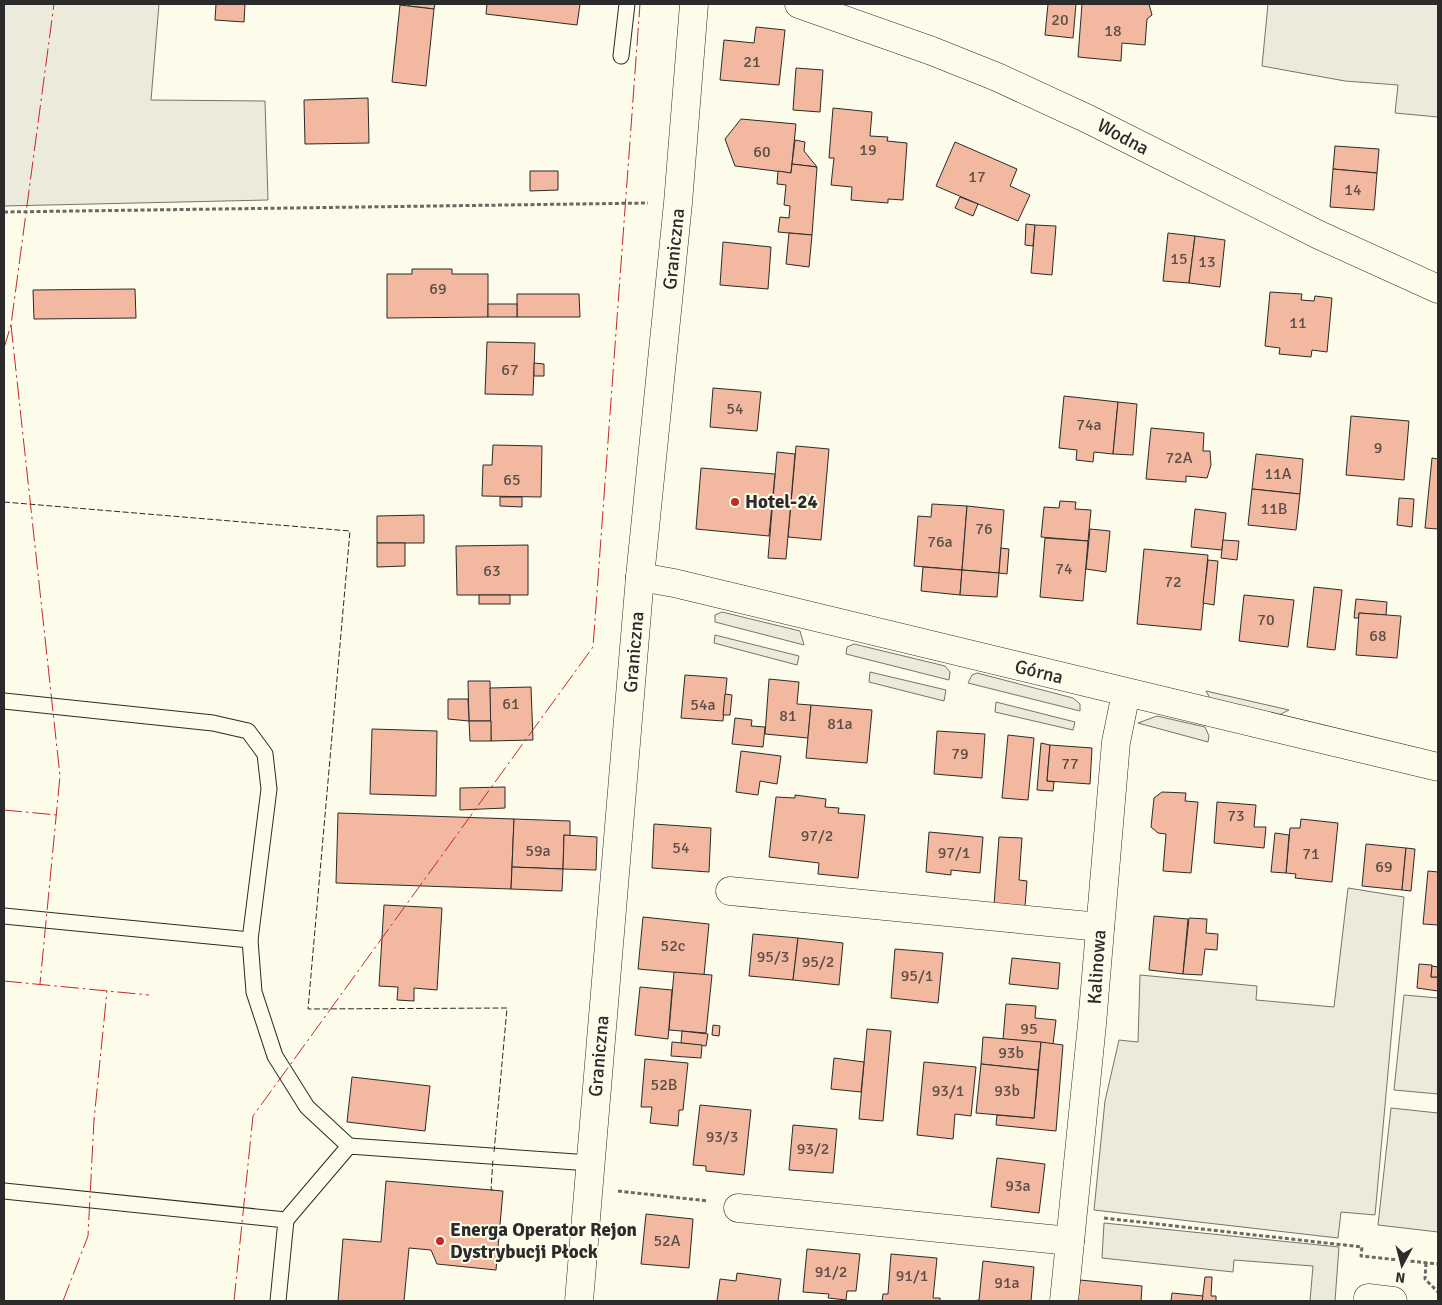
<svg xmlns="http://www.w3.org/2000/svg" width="1442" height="1305" font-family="Signika,sans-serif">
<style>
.green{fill:#ecebdb;stroke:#74746e}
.building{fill:#f2b8a0;stroke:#2b2b2b}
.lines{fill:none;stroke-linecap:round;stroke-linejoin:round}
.service-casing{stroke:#2b2b2b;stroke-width:17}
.minor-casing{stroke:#2b2b2b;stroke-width:29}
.path{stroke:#6a6964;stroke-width:3;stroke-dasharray:4 2.5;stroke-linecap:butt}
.service{stroke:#fdfbea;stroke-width:15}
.minor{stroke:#fdfbea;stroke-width:28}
.fence{stroke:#2b2b2b;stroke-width:1;stroke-dasharray:6 2.5;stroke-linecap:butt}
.power{stroke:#c62828;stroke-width:1;stroke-dasharray:18 4 2.5 4;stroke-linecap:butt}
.poi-dot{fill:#c62828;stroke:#fdfbea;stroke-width:2}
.labels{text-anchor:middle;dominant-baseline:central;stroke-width:4;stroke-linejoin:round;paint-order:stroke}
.number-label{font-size:16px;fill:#5d4e48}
.street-label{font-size:19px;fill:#2b2b2b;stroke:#fdfbea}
.poi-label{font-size:19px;font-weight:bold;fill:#2b2b2b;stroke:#fdfbea;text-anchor:start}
</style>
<rect width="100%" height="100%" fill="#fdfbea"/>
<g class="green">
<path d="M4,4h155l-8,96 114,1 3,99 -264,6z"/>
<path d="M1268,4h170v113l-43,-4 3,-28 -53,-4 -83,-15z"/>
<path d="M722,612l78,19 4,14 -89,-23v-7z"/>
<path d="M715,635l84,21 -2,9 -83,-22z"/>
<path d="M854,644l91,22 5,6 -1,8 -103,-26 1,-7z"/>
<path d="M870,672l76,18 -2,11 -75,-19z"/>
<path d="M977,673l96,25 7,6v7l-112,-28 4,-8z"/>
<path d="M1206,691l83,19 -10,5 -68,-15z"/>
<path d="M996,702l79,20 -2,8 -78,-18z"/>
<path d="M1157,716l48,11 4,9 -1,6 -70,-19z"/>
<path d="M1348,888l56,9 -29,318 -34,-3 -3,26 -244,-28 11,-109 14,-61 19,2 2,-67 117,11 -1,14 78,7z"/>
<path d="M1404,995l34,3v96l-44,-4z"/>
<path d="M1391,1108l47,5v119l-60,-7z"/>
<path d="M1104,1223l235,24 -4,54h-25l3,-35 -79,-6 -1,12 -131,-14z"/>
</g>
<g class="building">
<path d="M216,4h29l-1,18 -29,-2z"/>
<path d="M409,4h26l-1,5 -26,-3z"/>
<path d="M487,4h93l-3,21 -91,-11z"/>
<path d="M1048,4h28l-3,34 -28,-3z"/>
<path d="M1082,4h67l3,11 -5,4 -2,26 -23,-2 -1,18 -43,-4z"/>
<path d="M400,5l34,4 -8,77 -34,-4z"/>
<path d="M756,27l29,3 -6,55 -59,-5 4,-40 30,3z"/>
<path d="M796,68l27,2 -3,42 -27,-2z"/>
<path d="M368,98l1,45 -64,1 -1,-44z"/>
<path d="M833,108l39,4 -2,24 18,1 -1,4 20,2 -4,57 -15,-1v4l-37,-3 1,-13 -21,-2 3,-27h-5z"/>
<path d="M741,119l55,5 -5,49 -56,-7 -10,-27z"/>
<path d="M795,140l10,2 -1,9 13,16 -25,-3z"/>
<path d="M955,142l62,27 -7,17 20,9 -12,26 -82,-35z"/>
<path d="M1335,146l44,3 -2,24 -44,-4z"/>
<path d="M792,164l25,3 -5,68 -34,-3 2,-15 9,1 1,-12 -6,-1 2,-20 -9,-1 1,-13 13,2z"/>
<path d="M1333,169l44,4 -3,37 -44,-3z"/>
<path d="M530,171h28v19l-28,1z"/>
<path d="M960,197l18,7 -5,12 -18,-8z"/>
<path d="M1026,224l9,1 -2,21 -8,-1z"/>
<path d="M1035,225l21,1 -4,49 -21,-2z"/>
<path d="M789,233l23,2 -3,32 -23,-3z"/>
<path d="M1168,233l27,3 -6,47 -26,-2z"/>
<path d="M1195,236l30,4 -5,47 -31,-4z"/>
<path d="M723,242l48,5 -3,42 -48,-4z"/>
<path d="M412,269h40v5h36v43l-101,1v-44h25z"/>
<path d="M135,289l1,29 -102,1 -1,-29z"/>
<path d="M1270,292l32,2 -1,6 13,1 1,-5 17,2 -5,54 -15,-2 -1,7 -32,-3 1,-6 -15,-2z"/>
<path d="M517,294h62l1,23h-63z"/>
<rect x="488" y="304" width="29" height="13"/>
<path d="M487,342l48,1 -2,52 -48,-1z"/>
<path d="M534,363l10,1v12h-10z"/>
<path d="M713,388l48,4 -4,39 -47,-4z"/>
<path d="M1064,396l54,6 -5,52 -19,-2 -1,10 -17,-2 1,-10 -18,-2z"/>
<path d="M1118,402l19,2 -4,51 -20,-1z"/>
<path d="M1351,416l58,5 -5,59 -58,-5z"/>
<path d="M1151,428l53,5 -1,18h7l1,14 -4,13 -21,-2v6l-40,-3z"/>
<path d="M493,445l49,1 -1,51 -59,-1 1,-31h9z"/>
<path d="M796,446l33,3 -8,91 -33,-3z"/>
<path d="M777,452l18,2 -9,105 -18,-1z"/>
<path d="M1256,454l47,5 -3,35 -48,-5z"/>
<path d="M1432,458l6,1v70l-13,-1z"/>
<path d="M701,468l74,6 -6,62 -73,-7z"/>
<path d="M1252,489l48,5 -4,36 -48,-5z"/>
<path d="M500,497h22v10l-22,-1z"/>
<path d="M1399,498l15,1 -2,28 -15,-2z"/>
<path d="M1060,501l16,1 -1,7 16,1 -3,31 -47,-4 3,-30 15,1z"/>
<path d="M932,504l35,2 -5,64 -48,-4 4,-50 13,1z"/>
<path d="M967,506l37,4 -5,63 -37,-3z"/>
<path d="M1195,509l31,4 -4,37 -31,-3z"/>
<path d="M424,515v28h-47v-27z"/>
<path d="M1090,529l20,2 -4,41 -20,-3z"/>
<path d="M1045,538l43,3 -5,60 -43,-4z"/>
<path d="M1223,540l16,1 -2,19 -16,-2z"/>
<path d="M377,543h28v23l-28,1z"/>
<path d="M528,545v50h-71l-1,-49z"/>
<path d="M1001,548l8,1 -2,25 -8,-1z"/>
<path d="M1144,549l64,6 -7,75 -64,-6z"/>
<path d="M1208,560l10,1 -4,44 -11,-2z"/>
<path d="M923,567l39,3 -2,25 -39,-4z"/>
<path d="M962,570l37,3 -2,24 -37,-2z"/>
<path d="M1314,587l28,3 -7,60 -28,-3z"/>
<rect x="479" y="595" width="31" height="9"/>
<path d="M1244,595l50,5 -6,47 -49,-6z"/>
<path d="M1356,599l31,3 -1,13 -27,-2v5h-5z"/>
<path d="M1359,613l42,3 -4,42 -41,-3z"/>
<path d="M685,675l42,3 -4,43 -42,-3z"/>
<path d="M769,679l30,3 -2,22 14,1 -3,33 -43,-4z"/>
<path d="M468,681h22l1,40h-22z"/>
<path d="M531,687l2,53 -42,1 -1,-53z"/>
<path d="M725,694l7,1 -2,20h-7z"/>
<path d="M448,699h20l1,22 -21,-2z"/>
<path d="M811,705l61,5 -5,53 -61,-5z"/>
<path d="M735,718l17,2 -1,6 14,1 -2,20 -31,-3z"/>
<path d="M469,721h22v20h-21z"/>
<path d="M372,729l65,2 -1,65 -66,-2z"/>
<path d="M937,731l48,3 -3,44 -48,-4z"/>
<path d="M1008,735l26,3 -6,62 -26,-2z"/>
<path d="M1041,743l9,2 -3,36 7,1 -1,9 -16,-1z"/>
<path d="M1050,745l42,3 -2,36 -43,-3z"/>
<path d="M741,751l40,5 -4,28 -17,-3 -2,14 -22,-3z"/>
<path d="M505,787v21l-45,2v-22z"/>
<path d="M1162,792l24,1 -1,8 13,1 -7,71 -28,-2 3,-37 -8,-1 -7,-6 3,-29z"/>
<path d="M795,795l31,4 -1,8 14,1 -1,5 27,2 -7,63 -40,-4 1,-11 -50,-6 7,-60 19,1z"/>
<path d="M1217,802l39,3 -2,22h12l-2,21 -50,-5z"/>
<path d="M338,813l176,6 -3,70 -175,-6z"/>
<path d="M514,819l56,2v15l-6,-1 -1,34 -51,-2z"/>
<path d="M1301,819l37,4 -6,59 -37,-4 1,-4 -10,-1 4,-45h10z"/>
<path d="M654,824l57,4 -2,44 -57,-4z"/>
<path d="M929,832l54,5 -3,36 -29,-3v5l-25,-3z"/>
<path d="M1275,833l14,2 -3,38 -15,-1z"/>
<path d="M564,835l33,2 -1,33 -33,-1z"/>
<path d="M999,837l23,1 -3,42 8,1 -2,26 -31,-2z"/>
<path d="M1366,844l40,4 -4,42 -40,-4z"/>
<path d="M1406,848l9,1 -4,42 -9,-1z"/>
<path d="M512,867l51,2 -1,22 -51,-2z"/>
<path d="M1428,871l10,1v53l-15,-1z"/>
<path d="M384,905l58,3 -5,82 -23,-2v13l-17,-1 1,-13 -19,-1z"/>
<path d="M1154,916l34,3 -5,55 -34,-4z"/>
<path d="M643,917l66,7 -5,51 -66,-6z"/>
<path d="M1189,918l18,1 -1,14 12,1 -1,16 -12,-1 -3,26 -19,-1z"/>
<path d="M753,934l45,4 -5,42 -44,-4z"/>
<path d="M798,938l45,5 -4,42 -46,-5z"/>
<path d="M895,949l48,4 -5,50 -47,-5z"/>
<path d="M1012,958l48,5 -2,26 -49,-5z"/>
<path d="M1419,964l13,1 -1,12h7v14l-21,-3z"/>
<path d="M1432,966l6,1v10h-7z"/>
<path d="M674,972l38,3 -6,58 -37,-3z"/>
<path d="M640,987l32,3 -4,49 -33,-4z"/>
<path d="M1006,1004l30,2 -1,12 21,2 -3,24 -50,-5z"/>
<path d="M713,1025l7,1 -1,10 -7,-1z"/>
<path d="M867,1029l24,2 -8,90 -24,-2z"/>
<path d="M682,1031l26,3 -2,12 -25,-3z"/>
<path d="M983,1037l58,5 -3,28 -57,-6z"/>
<path d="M672,1042l30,3 -1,13 -30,-2z"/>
<path d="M1041,1042l22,3 -7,86 -60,-6 1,-10 37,3z"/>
<path d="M834,1058l30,4 -3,30 -30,-3z"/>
<path d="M645,1059l43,4 -5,47h-4l-1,16 -28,-3 2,-16h-11z"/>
<path d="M924,1062l52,5 -5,49 -16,-2 -2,25 -36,-4z"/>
<path d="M981,1064l57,6 -4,48 -58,-5z"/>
<path d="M352,1077l78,9 -5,45 -78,-9z"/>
<path d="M700,1105l51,5 -7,65 -38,-4v-5l-13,-1z"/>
<path d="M793,1125l44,4 -4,44 -44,-3z"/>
<path d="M997,1158l48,6 -6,49 -48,-6z"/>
<path d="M386,1181l117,10 -7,79 -59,-6 -6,-14 -22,-2 -5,53h-66l5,-62 38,3z"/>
<path d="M646,1214l47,5 -4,49 -48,-4z"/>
<path d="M807,1249l53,5 -4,37h-9l-1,9 -18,-2 1,-4 -26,-2z"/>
<path d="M891,1254l46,4 -4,40h7v3h-58l1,-7h5z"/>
<path d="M983,1261l51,6 -3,34h-58l6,-1z"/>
<path d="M737,1273l44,6 -3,22h-61l3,-22 16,2z"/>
<path d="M1205,1277h7l-1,19h5v5h-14z"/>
<path d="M1080,1280l62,6 -1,15h-63z"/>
<path d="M1172,1293l31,3 -1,5h-31z"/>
</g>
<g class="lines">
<defs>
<g id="service">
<path d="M621,56l6,-52"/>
<path d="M4,701l209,22 35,8 17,23 4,35 -19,151 4,52 21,64 32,51 42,39"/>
<path d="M4,916l246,24"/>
<path d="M4,1191l282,29"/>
<path d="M278,1301l8,-81 63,-74 241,17"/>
</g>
<g id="minor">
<path d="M799,4l133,47 65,26 91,42 231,116 119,54"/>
<path d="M640,577l34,6 764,184"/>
<path d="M730,891l370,36"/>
<path d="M738,1208l332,33"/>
<path d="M1368,1298l25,3"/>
<path d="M579,1301l61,-724 38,-374 16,-199"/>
<path d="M1064,1301l28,-277 24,-282 10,-49"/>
</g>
</defs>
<use href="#service" class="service-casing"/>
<use href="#minor" class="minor-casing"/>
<g class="path">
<path d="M4,212l644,-9"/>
<path d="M618,1191l90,10"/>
<path d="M1104,1218l258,29 -1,9 77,8"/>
<path d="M1426,1263l-1,16 13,13"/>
</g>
<use href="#service" class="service"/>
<use href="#minor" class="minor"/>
<g class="fence">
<path d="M4,502l346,29 -42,478 199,-1 -13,144"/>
<path d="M493,1190h-2l2,-31"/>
</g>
<g class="power">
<path d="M11,325l49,451 -20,208"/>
<path d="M4,348l7,-23 43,-321"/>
<path d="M4,810l53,5"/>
<path d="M4,981l145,14"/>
<path d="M63,1301l25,-65 6,-116 13,-129"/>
<path d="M234,1301l19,-185 340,-469 47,-643"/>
</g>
</g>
<g class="poi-dot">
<circle cx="735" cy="502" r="5"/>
<circle cx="440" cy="1241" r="5"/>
</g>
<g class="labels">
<g class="number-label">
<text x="1060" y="20">20</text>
<text x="1113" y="31">18</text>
<text x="752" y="62">21</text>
<text x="868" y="150">19</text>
<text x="762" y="152">60</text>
<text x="977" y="177">17</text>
<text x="1353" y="190">14</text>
<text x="1179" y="259">15</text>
<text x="1207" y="262">13</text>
<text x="438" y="289">69</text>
<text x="1298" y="323">11</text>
<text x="510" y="370">67</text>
<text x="735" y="409">54</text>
<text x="1089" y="425">74a</text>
<text x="1378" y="448">9</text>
<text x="1179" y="458">72A</text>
<text x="1278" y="474">11A</text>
<text x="512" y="480">65</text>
<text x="1274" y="509">11B</text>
<text x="984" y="529">76</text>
<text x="940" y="542">76a</text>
<text x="1064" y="569">74</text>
<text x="492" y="571">63</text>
<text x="1173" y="582">72</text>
<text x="1266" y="620">70</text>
<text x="1378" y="636">68</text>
<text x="511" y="704">61</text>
<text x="703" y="705">54a</text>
<text x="788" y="716">81</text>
<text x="840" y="724">81a</text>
<text x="960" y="754">79</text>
<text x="1070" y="764">77</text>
<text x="1236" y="816">73</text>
<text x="817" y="836">97/2</text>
<text x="681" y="848">54</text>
<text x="538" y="851">59a</text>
<text x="954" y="853">97/1</text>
<text x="1311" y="854">71</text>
<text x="1384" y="867">69</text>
<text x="673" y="946">52c</text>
<text x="773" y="957">95/3</text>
<text x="818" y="962">95/2</text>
<text x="917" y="976">95/1</text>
<text x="1029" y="1029">95</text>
<text x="1011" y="1053">93b</text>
<text x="664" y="1085">52B</text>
<text x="948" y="1091">93/1</text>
<text x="1007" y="1091">93b</text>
<text x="722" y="1137">93/3</text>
<text x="813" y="1149">93/2</text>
<text x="1018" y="1186">93a</text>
<text x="667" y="1241">52A</text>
<text x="831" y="1272">91/2</text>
<text x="912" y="1276">91/1</text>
<text x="1007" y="1283">91a</text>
</g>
<g class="street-label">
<text transform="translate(1123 137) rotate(28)">Wodna</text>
<text transform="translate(674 249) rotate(-84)">Graniczna</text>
<text transform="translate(634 652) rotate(-85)">Graniczna</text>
<text transform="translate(1039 672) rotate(14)">Górna</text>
<text transform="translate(1097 967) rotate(-86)">Kalinowa</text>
<text transform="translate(599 1056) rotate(-85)">Graniczna</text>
</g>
<g class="poi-label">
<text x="745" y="502">Hotel-24</text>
<text x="450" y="1230">Energa Operator Rejon<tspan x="450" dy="22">Dystrybucji Płock</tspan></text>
</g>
</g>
<rect width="1442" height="1305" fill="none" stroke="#2b2b2b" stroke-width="10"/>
<g transform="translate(1402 1265) rotate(187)" stroke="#fdfbea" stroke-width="4" paint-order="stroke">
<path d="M0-4L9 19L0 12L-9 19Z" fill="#2b2b2b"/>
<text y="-8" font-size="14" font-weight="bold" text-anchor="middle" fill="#2b2b2b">N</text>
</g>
</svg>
